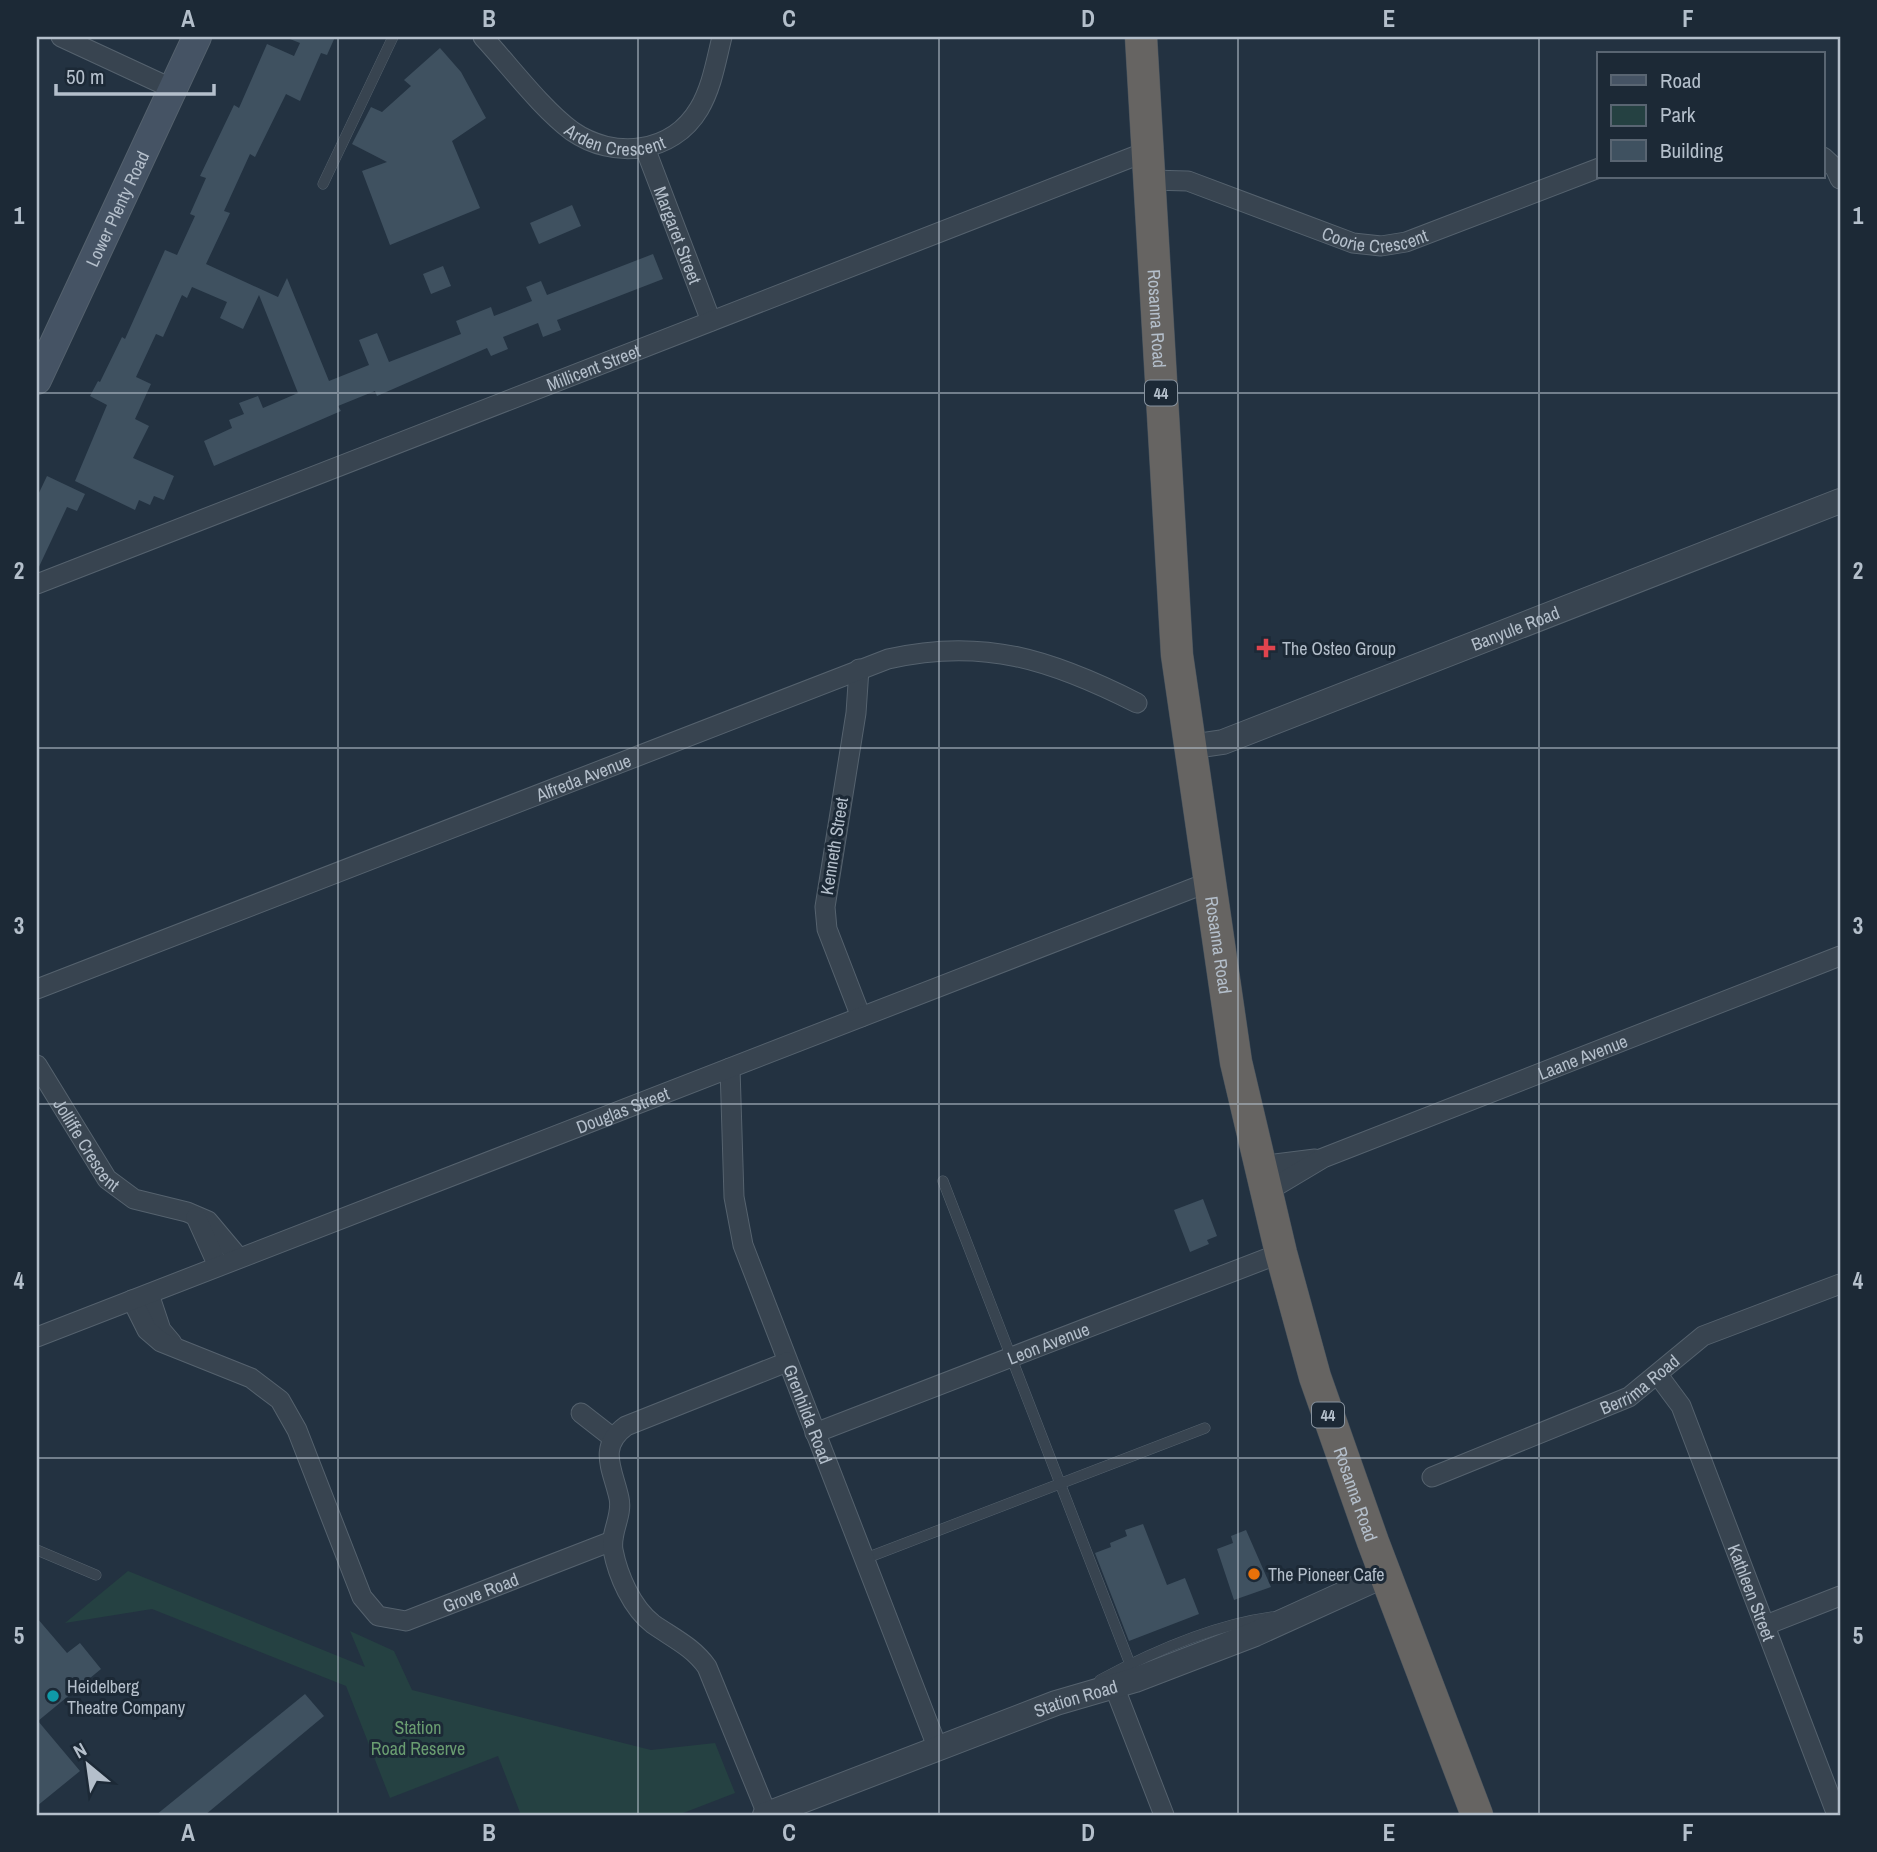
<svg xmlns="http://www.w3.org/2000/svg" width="1877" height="1852" font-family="'Archivo Narrow',sans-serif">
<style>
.green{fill:#254142}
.building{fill:#3f5160}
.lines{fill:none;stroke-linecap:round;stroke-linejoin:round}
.service-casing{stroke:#55626e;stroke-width:11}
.minor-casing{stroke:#55626e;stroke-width:21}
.tertiary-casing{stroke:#55626e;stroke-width:26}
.secondary-casing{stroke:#55626e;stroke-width:30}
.trunk-casing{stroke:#424f5b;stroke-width:33}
.service{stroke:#384450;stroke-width:10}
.minor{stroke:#384450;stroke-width:19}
.tertiary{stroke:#384450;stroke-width:24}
.secondary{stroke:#455364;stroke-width:28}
.trunk{stroke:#666462;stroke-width:32}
.grid{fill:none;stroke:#b4bfcb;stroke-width:2;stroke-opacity:0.55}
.health-dot{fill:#e0444e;stroke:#1c2936;stroke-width:2.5}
.food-dot{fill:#e8710a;stroke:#1c2936;stroke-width:2.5}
.culture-dot{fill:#0f9aa8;stroke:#1c2936;stroke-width:2.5}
.labels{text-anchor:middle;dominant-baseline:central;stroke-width:6;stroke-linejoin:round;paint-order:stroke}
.shield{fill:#1c2936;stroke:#86929e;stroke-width:2}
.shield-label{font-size:16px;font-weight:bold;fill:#b4bfcb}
.street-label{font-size:18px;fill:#b4bfcb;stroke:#1c2936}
.poi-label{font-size:18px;fill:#b4bfcb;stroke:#1c2936;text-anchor:start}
.park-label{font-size:18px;fill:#6a9d71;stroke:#1c2936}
.neatline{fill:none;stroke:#b4bfcb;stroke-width:2.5}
.grid-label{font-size:23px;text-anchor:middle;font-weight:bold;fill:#b4bfcb}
</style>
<rect width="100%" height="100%" fill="#233241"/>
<path class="green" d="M128,1571l237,96 -15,-36 44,20 18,39 239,60 64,-7 20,50 -57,22h-157l-23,-59 -108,42 -44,-112 -194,-77 -87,14z"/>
<g class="building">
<path d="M285,37h50l-8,18 -6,-2 -21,48 -14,-7 -31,63 -5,-3 -26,57 6,2 -24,51 72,33 9,-19 42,103 40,-16 -10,-25 18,-7 12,29 72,-28 -5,-13 35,-14 3,9 38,-15 -6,-14 15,-6 6,14 106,-41 10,25 -106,41 4,10 -18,7 -5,-14 -35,14 5,12 -17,7 -4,-8 -110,48 -2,-5 -37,15 3,5 -127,55 -10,-25 28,-13 -3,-8 15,-6 -5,-11 19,-7 5,12 35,-15 -39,-98 -16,34 -23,-11 7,-16 -35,-15 -5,11 -5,-3 -19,42 -7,-3 -20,43 15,7 -16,35 14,7 -16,32 41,18 -10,24 -10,-4 -4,9 -11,-5 -4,10 -60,-29 32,-76 -17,-9 8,-15 2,1 22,-45 3,2 40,-89 12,5 18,-39 -5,-2 16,-36 -6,-2 34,-71 5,3 28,-64 27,12 6,-13z"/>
<path d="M440,48l21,24 25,46 -34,23 28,67 -90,37 -28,-74 25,-9 -35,-18 19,-37 11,5 29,-26 -7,-6z"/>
<path d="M572,205l9,21 -42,18 -9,-21z"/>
<path d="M443,266l8,20 -20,8 -8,-20z"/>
<path d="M47,476l38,18 -8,17 -10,-4 -30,64v-74z"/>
<path d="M1203,1199l14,37 -10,4 2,4 -19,8 -16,-42z"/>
<path d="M1143,1524l24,61 18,-7 14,36 -70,27 -34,-88 16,-6 -1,-4 17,-7 -2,-6z"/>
<path d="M1246,1530l25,57 -37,13 -17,-51 16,-6 -2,-7z"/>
<path d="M37,1618l30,35 13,-10 21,26 -63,52 42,50 -43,35z"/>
<path d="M305,1694l19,22 -119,99h-49z"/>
</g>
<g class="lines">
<defs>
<g id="service">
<path d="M323,184l70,-147"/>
<path d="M943,1181l187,483"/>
<path d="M37,1550l59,25"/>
<path d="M864,1559l341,-131"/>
<path d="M1100,1680c52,-28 113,-55 172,-63"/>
</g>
<g id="minor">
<path d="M61,37l112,52"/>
<path id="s1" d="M483,37c27,29 58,71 89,94 42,29 100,23 127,-22 13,-22 17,-48 23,-72"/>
<path id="s2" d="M645,148l66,173"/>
<path d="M1823,157l12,11 5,11"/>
<path id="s3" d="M1150,180l38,1 165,62 28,3 25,-4 193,-74"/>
<path id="s4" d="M37,584l1111,-433"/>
<path d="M859,669l-3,44 -31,194 2,22 34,88"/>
<path id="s5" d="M37,989l851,-330c95,-22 164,1 249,44"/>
<path id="s6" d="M37,1065l70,114 27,20 53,13 21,9 31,37"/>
<path id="s7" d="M730,1068l4,129 9,48 195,504"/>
<path d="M1259,1166l56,-7"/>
<path id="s8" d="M1266,1192l57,-34 517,-202"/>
<path d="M196,1217l22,49"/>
<path d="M149,1294l12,36 11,13"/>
<path id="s9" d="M132,1300l15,30 14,12 90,36 29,22 17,30 65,167 16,19 28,5 206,-80"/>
<path id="s10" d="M37,1337l1172,-455"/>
<path id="s11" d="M1658,1375l23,31 156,409"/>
<path d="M581,1413l32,25"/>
<path id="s12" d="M815,1433l466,-180"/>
<path id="s13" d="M1432,1477l197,-80 74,-61 137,-52"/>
<path d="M1766,1625l74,-29"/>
<path d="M1114,1686l50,129"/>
<path d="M767,1814l-60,-147c-14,-20 -34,-29 -54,-43 -21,-16 -35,-48 -40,-74 -3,-18 10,-34 6,-52 -6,-28 -22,-51 7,-72l161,-64"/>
</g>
<g id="tertiary">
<path id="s14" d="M1189,747l34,-5 617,-241"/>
<path id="s15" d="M765,1815l291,-112 79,-23 52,-20 68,-26 130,-59"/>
</g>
<g id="secondary">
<path id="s16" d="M37,380l160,-343"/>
</g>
<g id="trunk">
<path id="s17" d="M1141,37l36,618 59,407 45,191 34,124 58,165 104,273"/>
</g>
</defs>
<use href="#service" class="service-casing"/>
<use href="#minor" class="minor-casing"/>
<use href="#tertiary" class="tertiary-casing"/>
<use href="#secondary" class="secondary-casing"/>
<use href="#trunk" class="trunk-casing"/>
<use href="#service" class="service"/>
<use href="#minor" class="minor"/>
<use href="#tertiary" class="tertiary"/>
<use href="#secondary" class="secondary"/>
<use href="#trunk" class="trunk"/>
</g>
<path class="grid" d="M338,37v1778M638,37v1778M939,37v1778M1238,37v1778M1539,37v1778M37,393h1803M37,748h1803M37,1104h1803M37,1458h1803"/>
<path class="health-dot" d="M1262.5 637.5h7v7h7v7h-7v7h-7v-7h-7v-7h7z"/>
<circle class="food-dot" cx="1254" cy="1574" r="7"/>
<circle class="culture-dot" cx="53" cy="1696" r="7"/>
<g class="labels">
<g class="shield">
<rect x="1145" y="380.5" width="32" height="25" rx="5"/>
<rect x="1312" y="1402.5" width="32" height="25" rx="5"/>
</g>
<g class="shield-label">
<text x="1161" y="393">44</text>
<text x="1328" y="1415">44</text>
</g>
<g class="street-label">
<text stroke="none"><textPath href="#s1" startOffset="175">Arden Crescent</textPath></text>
<text stroke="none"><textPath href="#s16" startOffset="189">Lower Plenty Road</textPath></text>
<text stroke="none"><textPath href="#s3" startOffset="236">Coorie Crescent</textPath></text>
<text stroke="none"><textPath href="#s2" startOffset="93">Margaret Street</textPath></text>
<text stroke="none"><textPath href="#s17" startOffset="282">Rosanna Road</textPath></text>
<text stroke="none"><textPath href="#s4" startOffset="597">Millicent Street</textPath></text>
<text stroke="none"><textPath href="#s14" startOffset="348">Banyule Road</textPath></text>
<text stroke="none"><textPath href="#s5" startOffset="586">Alfreda Avenue</textPath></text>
<text transform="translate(834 846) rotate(-81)">Kenneth Street</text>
<text stroke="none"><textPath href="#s17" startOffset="912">Rosanna Road</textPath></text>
<text stroke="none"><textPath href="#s8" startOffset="345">Laane Avenue</textPath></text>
<text stroke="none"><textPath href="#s10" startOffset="628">Douglas Street</textPath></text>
<text stroke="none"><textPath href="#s6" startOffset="94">Jolliffe Crescent</textPath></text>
<text stroke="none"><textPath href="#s12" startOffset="250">Leon Avenue</textPath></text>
<text stroke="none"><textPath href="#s13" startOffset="228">Berrima Road</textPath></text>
<text stroke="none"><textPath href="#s7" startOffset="359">Grenhilda Road</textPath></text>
<text stroke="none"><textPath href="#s17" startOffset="1479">Rosanna Road</textPath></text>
<text stroke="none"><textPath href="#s9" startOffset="532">Grove Road</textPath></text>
<text stroke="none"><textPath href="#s11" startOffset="238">Kathleen Street</textPath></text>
<text stroke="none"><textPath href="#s15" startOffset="332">Station Road</textPath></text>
</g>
<g class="poi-label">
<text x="1282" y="648">The Osteo Group</text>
<text x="1268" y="1574">The Pioneer Cafe</text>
<text x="67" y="1686">Heidelberg<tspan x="67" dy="21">Theatre Company</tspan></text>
</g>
<g class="park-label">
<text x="418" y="1727">Station<tspan x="418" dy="21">Road Reserve</tspan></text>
</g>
</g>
<rect width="1877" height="1852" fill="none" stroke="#1c2936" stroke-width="77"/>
<rect x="1597" y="52" width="228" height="126" fill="#1c2936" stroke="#596572" stroke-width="2"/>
<rect x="1611" y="75" width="35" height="10" fill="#455364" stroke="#596572" stroke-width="2"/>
<text x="1660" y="88" font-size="21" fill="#b4bfcb">Road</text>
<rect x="1611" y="105" width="35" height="21" fill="#254142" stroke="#596572" stroke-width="2"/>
<text x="1660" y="122" font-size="21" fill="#b4bfcb">Park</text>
<rect x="1611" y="140" width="35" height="21" fill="#3f5160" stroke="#596572" stroke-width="2"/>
<text x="1660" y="158" font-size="21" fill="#b4bfcb">Building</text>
<g transform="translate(88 1765) rotate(331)" stroke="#1c2936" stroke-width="5" paint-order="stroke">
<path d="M0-5L12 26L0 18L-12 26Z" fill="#b4bfcb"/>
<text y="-10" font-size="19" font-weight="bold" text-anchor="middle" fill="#b4bfcb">N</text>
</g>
<path d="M56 84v10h158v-10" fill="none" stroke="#b4bfcb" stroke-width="3.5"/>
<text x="66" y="84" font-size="21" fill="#b4bfcb" stroke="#1c2936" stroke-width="5" paint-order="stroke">50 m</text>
<rect x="38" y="38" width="1801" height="1776" class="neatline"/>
<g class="grid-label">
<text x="188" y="27">A</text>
<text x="489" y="27">B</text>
<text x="789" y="27">C</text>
<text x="1088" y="27">D</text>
<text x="1389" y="27">E</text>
<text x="1688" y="27">F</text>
<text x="19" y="224">1</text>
<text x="1858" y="224">1</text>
<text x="19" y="579">2</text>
<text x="1858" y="579">2</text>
<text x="19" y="934">3</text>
<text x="1858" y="934">3</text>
<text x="19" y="1289">4</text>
<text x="1858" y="1289">4</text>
<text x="19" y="1644">5</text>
<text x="1858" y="1644">5</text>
<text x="188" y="1841">A</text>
<text x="489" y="1841">B</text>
<text x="789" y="1841">C</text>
<text x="1088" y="1841">D</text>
<text x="1389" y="1841">E</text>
<text x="1688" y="1841">F</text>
</g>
</svg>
